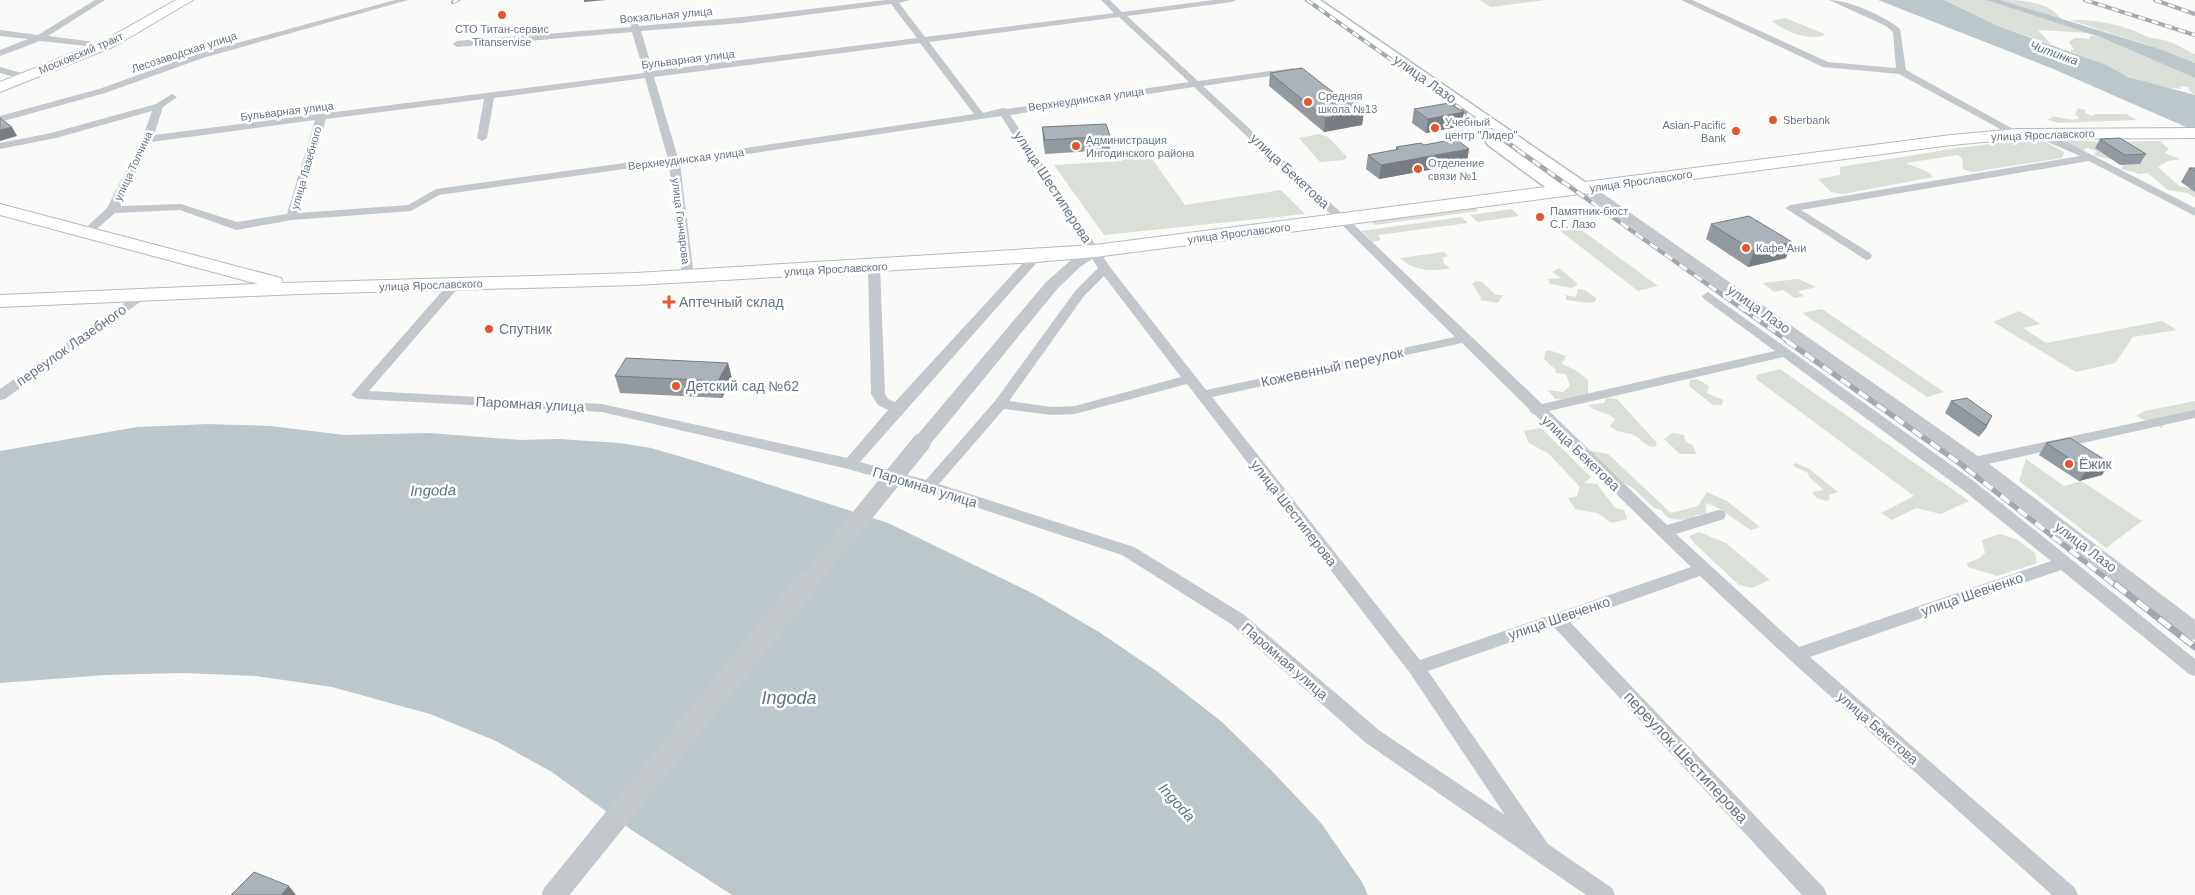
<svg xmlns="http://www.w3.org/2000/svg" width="2195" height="895" font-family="Helvetica,sans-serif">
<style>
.green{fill:#dadfd7}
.water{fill:#bbc7cb}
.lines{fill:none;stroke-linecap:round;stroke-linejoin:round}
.secondary-casing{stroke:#b3babf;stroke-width:3}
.primary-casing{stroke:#b5babe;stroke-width:2}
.minor{fill:#c3c8cc;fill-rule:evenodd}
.tertiary{fill:#c3c8cc;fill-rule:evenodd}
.secondary{fill:#fff;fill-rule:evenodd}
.primary{fill:#fff;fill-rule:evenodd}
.rail-far3-casing{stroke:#a2aab0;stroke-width:4}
.rail-far2-casing{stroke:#a2aab0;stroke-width:4.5}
.rail-far1-casing{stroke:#a2aab0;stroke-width:5.5}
.rail-casing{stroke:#a2aab0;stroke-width:7}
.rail-far3{stroke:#fff;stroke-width:2.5;stroke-dasharray:7;stroke-linecap:butt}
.rail-far2{stroke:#fff;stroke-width:3;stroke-dasharray:9;stroke-linecap:butt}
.rail-far1{stroke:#fff;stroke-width:4;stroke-dasharray:11;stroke-linecap:butt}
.rail{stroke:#fff;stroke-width:5;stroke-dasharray:14;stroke-linecap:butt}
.tertiary-bridge-far1{stroke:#c3c8cc;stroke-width:19}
.tertiary-bridge{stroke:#c3c8cc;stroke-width:24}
.wall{fill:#929a9f}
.shaded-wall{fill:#777d82}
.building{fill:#aab3b9;stroke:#777d82}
.poi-dot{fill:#e4572e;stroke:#fff;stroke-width:2}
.labels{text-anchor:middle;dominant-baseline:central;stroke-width:5;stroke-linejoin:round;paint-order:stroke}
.far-street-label{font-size:11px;fill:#657683;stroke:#fff}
.far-poi-label{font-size:11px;fill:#657683;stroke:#fff;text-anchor:start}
.far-water-label{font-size:12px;font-style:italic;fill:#60757c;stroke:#fff}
.street-label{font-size:14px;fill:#657683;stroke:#fff}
.poi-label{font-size:14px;fill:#657683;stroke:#fff;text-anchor:start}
.water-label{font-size:15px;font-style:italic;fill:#60757c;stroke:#fff}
.near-street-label{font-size:16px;fill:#657683;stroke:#fff}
.near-water-label{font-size:18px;font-style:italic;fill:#60757c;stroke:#fff}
</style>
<rect width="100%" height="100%" fill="#fafaf8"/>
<g class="green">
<path d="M1479,0h66l-54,7z"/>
<path d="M1944,0h42l102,33 -50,-3 13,14 -53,-18z"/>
<path d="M2000,0c20,0 49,1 62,20z"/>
<path d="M1785,18l40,16 -2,2c-17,4 -37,-4 -51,-15z"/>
<path d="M2070,20c28,-1 54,5 78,17 5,2 14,2 19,4 10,3 18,9 28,13v9l-32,-13z"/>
<path d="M2091,36l9,1 95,41v17l-6,-5v-3l-10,-1 3,3c-40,-1 -75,-24 -112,-38l4,-2 -5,-7 6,-4 14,1z"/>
<path d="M2078,108l7,2v3l7,3 3,-2h31l10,6 -77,3 -13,-4 7,-1 -2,-2 22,4 6,-2 -4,-4z"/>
<path d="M1319,134l9,3 19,20 -3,3 -24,2 -21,-24z"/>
<path d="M2038,138l26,14 -2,6 -90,14 -9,-3 -1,-11 -5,-3 -51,8 22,9 5,5 -90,17 -12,-2 -13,-13 22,-4v-8l118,-19z"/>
<path d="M2066,140l37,2 57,-1 9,8 -4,4 15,6 -12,2 -10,6 21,19 16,4v8l-7,-5 -20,-3 -20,-17 -8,1 -19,-5 2,-3c-9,-9 -18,-7 -29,-11l2,-4 -9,-3 -5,3 -13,-6z"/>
<path d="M1147,152l38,53 96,-15 24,24 -201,21 -50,-70 68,-4 -3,-7z"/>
<path d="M1475,208l3,3 -103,14 -5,-5z"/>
<path d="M1512,209l7,7 -42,6 -7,-7z"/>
<path d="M1461,217l7,6 -90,12 3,5 -9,2 -10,-11z"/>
<path d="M1576,226l82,60 -20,5 -83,-64z"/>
<path d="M1444,252l4,4 -5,2 1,6 7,4c-17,4 -38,3 -51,-10z"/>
<path d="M1559,268l19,16 -6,4 -22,-4 -2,-5 13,-1 -9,-6z"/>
<path d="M1798,279l19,8 -19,4 6,5 -9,2 -12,-8 -9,2 -11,-9z"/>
<path d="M1476,281l6,1 14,13h7l-5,8 -18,-3 1,-3 -9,-13z"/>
<path d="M1578,289c7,-1 12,5 18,9l-1,4 -8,1 -21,-3v-5l10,2z"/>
<path d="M1822,309l122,83 -17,5 -125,-84z"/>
<path d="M2019,311l22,13 -18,4 23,15 116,-22 15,9 -44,7 -18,26 -39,9 -83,-50z"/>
<path d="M1549,350l17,6 -4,8 13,6 13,10v14l-13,6 -20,-1 -7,-9 15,2 7,-6 -4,-12 -11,-1 1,-3 -12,-11 1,-7z"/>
<path d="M1780,369l189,132 -28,13 -25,-6 -24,12 -11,-7 33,-17 -158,-117 1,-4z"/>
<path d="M1697,379l12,7 -2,7 16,7 -1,5h-9l-24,-19 1,-6z"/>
<path d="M1606,398l11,1 40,44 -2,4c-11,0 -14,-10 -24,-13 -11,-3 -11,0 -21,-8l5,-7c-9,-8 -19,-6 -27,-14l16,-2z"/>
<path d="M2195,401v11l-28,6 -5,10 -26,-12 9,-5z"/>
<path d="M1541,428l50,49 -7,6 13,1 18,24 9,2 3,9 -15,4 -15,-10 -22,-4 -7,-11 9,-2 3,-9 -31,-33 -20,-11 -5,-12z"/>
<path d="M1672,433l12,2 2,7 7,3 3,9h-16l-16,-15z"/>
<path d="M1591,451l17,3 63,59 27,-7 9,-14 20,9 33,26 -9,3c-15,-8 -29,-23 -45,-27v11l-10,1 -5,5c-13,-1 -23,2 -30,-10l-7,-2 -21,-20 -19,-10 -23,-24z"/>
<path d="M2026,459l38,27 17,-5 61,40 -36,27 -87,-67z"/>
<path d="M1795,463l13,5 30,24 -9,3 1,4 -4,2 -9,-3 -5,-6 12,-2 -15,-13 -1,-4 -15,-7z"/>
<path d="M1699,532l27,11 44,37 -18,8 -13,-3 -45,-42 -5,-7z"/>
<path d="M2000,534l16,5 19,14 2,10 -40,13 -29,-9 -1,-4 13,-5 5,-5 -3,-13z"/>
</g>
<g class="water">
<path d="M1878,0h66l54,26 106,38 24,13 67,18v36l-144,-63z"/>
<path d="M1986,0h14l163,50 32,13v15l-95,-41z"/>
<path d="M208,424l63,2 73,9 85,-2 91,7 38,-1 62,4 31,5 58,17 179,58 148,72 63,37 59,40 64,50 50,49 49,52 41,59 6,13h-636l-99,-64 -81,-59 -56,-31 -66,-27 -98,-27 -76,-11 -73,-3 -77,2 -106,8v-232l137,-24z"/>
</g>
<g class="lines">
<defs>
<g id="secondary">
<path d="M1306,0h14l275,189 -8,5 -6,-2z"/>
<path d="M1493,138l5,1 70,50 2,3 -2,3h-12l-68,-50 -2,-3 2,-3z"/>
</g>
<g id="primary">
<path d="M176,0h17l-78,46 -115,46v-10l105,-42z"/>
<path d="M2195,128v10l-178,1 -66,6 -608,80 -248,32 -59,5 -400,23 -339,9 -297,13v-12l258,-11 -258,-69v-11l281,74 2,5 353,-10 459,-28 856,-110 66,-6z"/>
</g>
</defs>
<use href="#secondary" class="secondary-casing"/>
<use href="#primary" class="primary-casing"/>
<g class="minor">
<path d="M95,0h10l-57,36 54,7 3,1v4l-65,-7 -40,15v-6l28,-11 -28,-3v-6l38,5z"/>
<path d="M395,0h13l-205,58 -98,35 -105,29v-6l99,-27 98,-35z"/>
<path d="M886,0h24l-11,3 26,34 189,-24 -13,-13h9l12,12 91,-12h23l-4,2 -105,14 71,65 95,-13 2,2 -5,3 -87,13 144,132 195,186 233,-53 -71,-52 -2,-3 6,-4 267,190 220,177v17l-6,-2 -128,-104 -251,87 265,231 3,7h-26l-262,-235 -90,-84 -130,46 254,266 3,7h-25l-248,-268 -126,44 120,173 64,44 3,7h-29l-220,-152 -135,-119 -109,-69 -199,-65 -75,-21 -246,-57 -244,-13 -7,-4 100,-114 4,-1 6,4 -2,3 -90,104 233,13 245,54 41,-48 -10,-5 -7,-11 -3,-127 2,-3h8l2,3 5,127 3,5 7,3 137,-149h8l2,3 -2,3 -180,203 66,18 69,-79 81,-111 22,-22 -97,-152 -321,48 14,112 -6,4 -6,-4 -13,-111 -23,1 -207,29 -28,16 -119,9 -56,10 -56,-20 -65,3 -24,21 -4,2 -6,-4 26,-24 35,-69 10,-28 -96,27 -56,11v-6l51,-10 105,-29 16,-10 5,3 -14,10 -9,28 490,-62 -12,-41 -175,15 -4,-3 4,-3 174,-14 -1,-5 4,-3 3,1 2,6 103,-9zM891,4l26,34 -264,33 -12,-40 101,-8zM1119,17l70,65 -182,27 -4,-1 -20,5 -54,-71zM920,43l54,71 -296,44 -24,-81zM645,78l23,81 -22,1 -210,29 -28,16 -109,8 27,-94 158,-20 -7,39 5,3 5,-3 7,-40zM1194,87l145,135 116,115 -249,53 -96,-123 -100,-152zM315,120l-28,94 -50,8 -56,-18 -61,2 31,-64zM1104,276l77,101 -106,29 -23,1 -43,-6 75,-105zM1462,343l67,66 2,4 3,1 157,153 -271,93 -208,-263zM1783,357l180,133 88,71 -252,86 -123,-113 48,-15 2,-4 -2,-4 -6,-1 -51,15 -118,-114zM1187,384l223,289 95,142 -125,-84 -137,-117 -109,-67 -195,-63 65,-75 48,6 23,-1z"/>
<path d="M1681,0h11l136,62 68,6 -3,-36 -7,-6 -57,-26c19,0 56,16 71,29l6,41 116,64 -5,3 -4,-1 -114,-62 -76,-7z"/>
<path d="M0,67l29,8 2,2 -5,3 -26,-7z"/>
<path d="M2038,131l17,5 140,72v8l-106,-55 -288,49 69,43 2,3 -2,3 -4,1 -81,-52 6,-3 289,-49 -46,-20 -1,-2z"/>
<path d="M143,290l4,1 2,3 -2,3 -142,102 -5,1v-11z"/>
<path d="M2195,410v8l-221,49 -8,-5 8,-5z"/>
</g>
<g class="tertiary">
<path d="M1587,185l5,1 400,280 203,154v20l-8,-2 -209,-164 -396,-282 -2,-3 2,-3z"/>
<path d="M1095,246l5,2 3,3 -3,3 -20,13 -22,21 -130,159h-14l-2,-4 2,-4 132,-157 24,-21z"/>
</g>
<use href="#secondary" class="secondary"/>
<use href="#primary" class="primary"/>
<defs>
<g id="rail-far3">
<path d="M1307,0l213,151"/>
<path d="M2085,0l110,35"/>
<path d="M2155,0l40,14"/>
<path d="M453,2l5,-2"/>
</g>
<path id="rail-far2" d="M1518,150l271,192"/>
<path id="rail-far1" d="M1787,341l171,121 158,124"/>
<path id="rail" d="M2115,584l80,63"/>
</defs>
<use href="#rail-far3" class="rail-far3-casing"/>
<use href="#rail-far2" class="rail-far2-casing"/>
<use href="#rail-far1" class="rail-far1-casing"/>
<use href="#rail" class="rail-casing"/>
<use href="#rail-far3" class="rail-far3"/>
<use href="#rail-far2" class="rail-far2"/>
<use href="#rail-far1" class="rail-far1"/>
<use href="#rail" class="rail"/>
<path class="tertiary-bridge-far1" d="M805,586l116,-143"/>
<path class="tertiary-bridge" d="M554,895l252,-311"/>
</g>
<g class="wall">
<path d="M1270,73l77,30 17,8 -2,14 -38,7 -55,-46z"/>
<path d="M1414,109l50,3 -3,14 -35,7 -14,-10z"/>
<path d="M1042,127l68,9v14l-65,4 -2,-13z"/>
<path d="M2100,139l46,15 -6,10 -20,1 -25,-17z"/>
<path d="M1424,145l43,18 -88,16 -13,-10 2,-14 28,-5v-3z"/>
<path d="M2189,168h6v24l-14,-10z"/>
<path d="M1711,224l75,34 -38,9 -42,-28z"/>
<path d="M728,363l4,16 -10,19 -102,-5 -5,-17z"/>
<path d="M1951,401l41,15 -13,21 -34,-24z"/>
<path d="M2046,443l56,32 -23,6 -40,-26z"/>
</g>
<g class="shaded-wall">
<path d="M584,0h22l-22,2z"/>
<path d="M1364,111l-2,14 -38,7 1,-14z"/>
<path d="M1464,112l-3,14 -35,7 2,-14z"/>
<path d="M12,127l5,9 -17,5v-11z"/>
<path d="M1469,149l-2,14 -88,16 2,-14z"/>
<path d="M1792,242l-6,16 -38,9 6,-16z"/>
<path d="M728,363l4,16 -10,19 -4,-17z"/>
<path d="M1992,416l-6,12 -7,9 7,-12z"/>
<path d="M2110,463l-8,12 -23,6 8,-11z"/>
<path d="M289,886l7,9h-15z"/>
</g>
<g class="building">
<path d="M1302,68l45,35 5,-1 12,9 -39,7 -55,-45z"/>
<path d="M1449,103l15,9 -36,7 -14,-10z"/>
<path d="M0,118l12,9 -12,3z"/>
<path d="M1106,124l4,12 -65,4 -3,-13z"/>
<path d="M2120,138l26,16 -21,1 -25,-16z"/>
<path d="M1456,139l13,10 -88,16 -13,-10 31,-6 -3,-2 25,-4 3,2z"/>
<path d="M2189,168h6v3z"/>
<path d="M1749,216l43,26 -38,9 -43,-27z"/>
<path d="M626,358l102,5 -10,18 -103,-5z"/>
<path d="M1967,398l25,18 -6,9 -35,-24z"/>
<path d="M2070,438l40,25 -23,7 -41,-27z"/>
<path d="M254,872l35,14 -8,9h-50z"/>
</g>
<g class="poi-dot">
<circle cx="502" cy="15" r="5"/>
<circle cx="1308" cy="102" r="5"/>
<circle cx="1773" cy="120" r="5"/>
<circle cx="1435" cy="128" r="5"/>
<circle cx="1736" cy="131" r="5"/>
<circle cx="1076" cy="146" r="5"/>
<circle cx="1418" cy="169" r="5"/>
<circle cx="1540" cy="217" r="5"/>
<circle cx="1746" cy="248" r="5"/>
<path d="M666.5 294.5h5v5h5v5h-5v5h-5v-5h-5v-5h5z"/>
<circle cx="489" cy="329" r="5"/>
<circle cx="676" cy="386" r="5"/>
<circle cx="2069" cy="464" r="5"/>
</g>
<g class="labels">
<g class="far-street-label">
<text transform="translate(666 15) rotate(-5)">Вокзальная улица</text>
<text transform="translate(184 52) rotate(-18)">Лесозаводская улица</text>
<text transform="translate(81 53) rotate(-23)">Московский тракт</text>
<text transform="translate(688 59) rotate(-7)">Бульварная улица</text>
<text transform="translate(1086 99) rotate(-8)">Верхнеудинская улица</text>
<text transform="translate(287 111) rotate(-7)">Бульварная улица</text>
<text transform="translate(2043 135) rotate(-2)">улица Ярославского</text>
<text transform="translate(686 159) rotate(-7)">Верхнеудинская улица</text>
<text transform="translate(133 166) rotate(-65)">улица Толчина</text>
<text transform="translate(306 168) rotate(-74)">улица Лазебного</text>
<text transform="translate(1641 181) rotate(-8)">улица Ярославского</text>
<text transform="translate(681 221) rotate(83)">улица Гончарова</text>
<text transform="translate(1239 233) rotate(-7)">улица Ярославского</text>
<text transform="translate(836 269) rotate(-3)">улица Ярославского</text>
<text transform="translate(431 285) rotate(-2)">улица Ярославского</text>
</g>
<g class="far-poi-label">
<text x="502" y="29" text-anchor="middle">СТО Титан-сервис<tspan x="502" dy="13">Titanservise</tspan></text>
<text x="1318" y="96">Средняя<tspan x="1318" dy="13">школа №13</tspan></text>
<text x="1783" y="120">Sberbank</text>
<text x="1445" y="122">Учебный<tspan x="1445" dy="13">центр "Лидер"</tspan></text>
<text x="1726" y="125" text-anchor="end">Asian-Pacific<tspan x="1726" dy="13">Bank</tspan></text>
<text x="1086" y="140">Администрация<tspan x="1086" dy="13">Ингодинского района</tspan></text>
<text x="1428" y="163">Отделение<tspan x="1428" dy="13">связи №1</tspan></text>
<text x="1550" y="211">Памятник-бюст<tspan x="1550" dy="13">С.Г. Лазо</tspan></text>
<text x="1756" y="248">Кафе Ани</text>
</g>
<g class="far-water-label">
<text transform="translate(2054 53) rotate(20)">Читинка</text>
</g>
<g class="street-label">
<text transform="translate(1425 79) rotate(35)">улица Лазо</text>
<text transform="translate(1290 171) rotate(43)">улица Бекетова</text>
<text transform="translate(1053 187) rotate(57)">улица Шестиперова</text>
<text transform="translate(1759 309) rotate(35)">улица Лазо</text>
<text transform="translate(71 345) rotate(-35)">переулок Лазебного</text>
<text transform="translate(1332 367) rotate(-12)">Кожевенный переулок</text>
<text transform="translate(530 404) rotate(3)">Паромная улица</text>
<text transform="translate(1581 453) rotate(44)">улица Бекетова</text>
<text transform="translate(925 487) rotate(17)">Паромная улица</text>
<text transform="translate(1294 513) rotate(52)">улица Шестиперова</text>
<text transform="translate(2086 547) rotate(37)">улица Лазо</text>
<text transform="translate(1972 594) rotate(-19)">улица Шевченко</text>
<text transform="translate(1559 618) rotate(-19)">улица Шевченко</text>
<text transform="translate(1285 661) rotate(41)">Паромная улица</text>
<text transform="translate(1878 728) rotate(41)">улица Бекетова</text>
</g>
<g class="poi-label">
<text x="679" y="302">Аптечный склад</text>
<text x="499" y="329">Спутник</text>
<text x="686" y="386">Детский сад №62</text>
<text x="2079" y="464">Ёжик</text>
</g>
<g class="water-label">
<text transform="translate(433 490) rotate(-1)">Ingoda</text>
<text transform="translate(1177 802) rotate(48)">Ingoda</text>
</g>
<g class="near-street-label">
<text transform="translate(1686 757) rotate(47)">переулок Шестиперова</text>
</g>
<g class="near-water-label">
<text x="789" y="698">Ingoda</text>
</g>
</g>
</svg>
